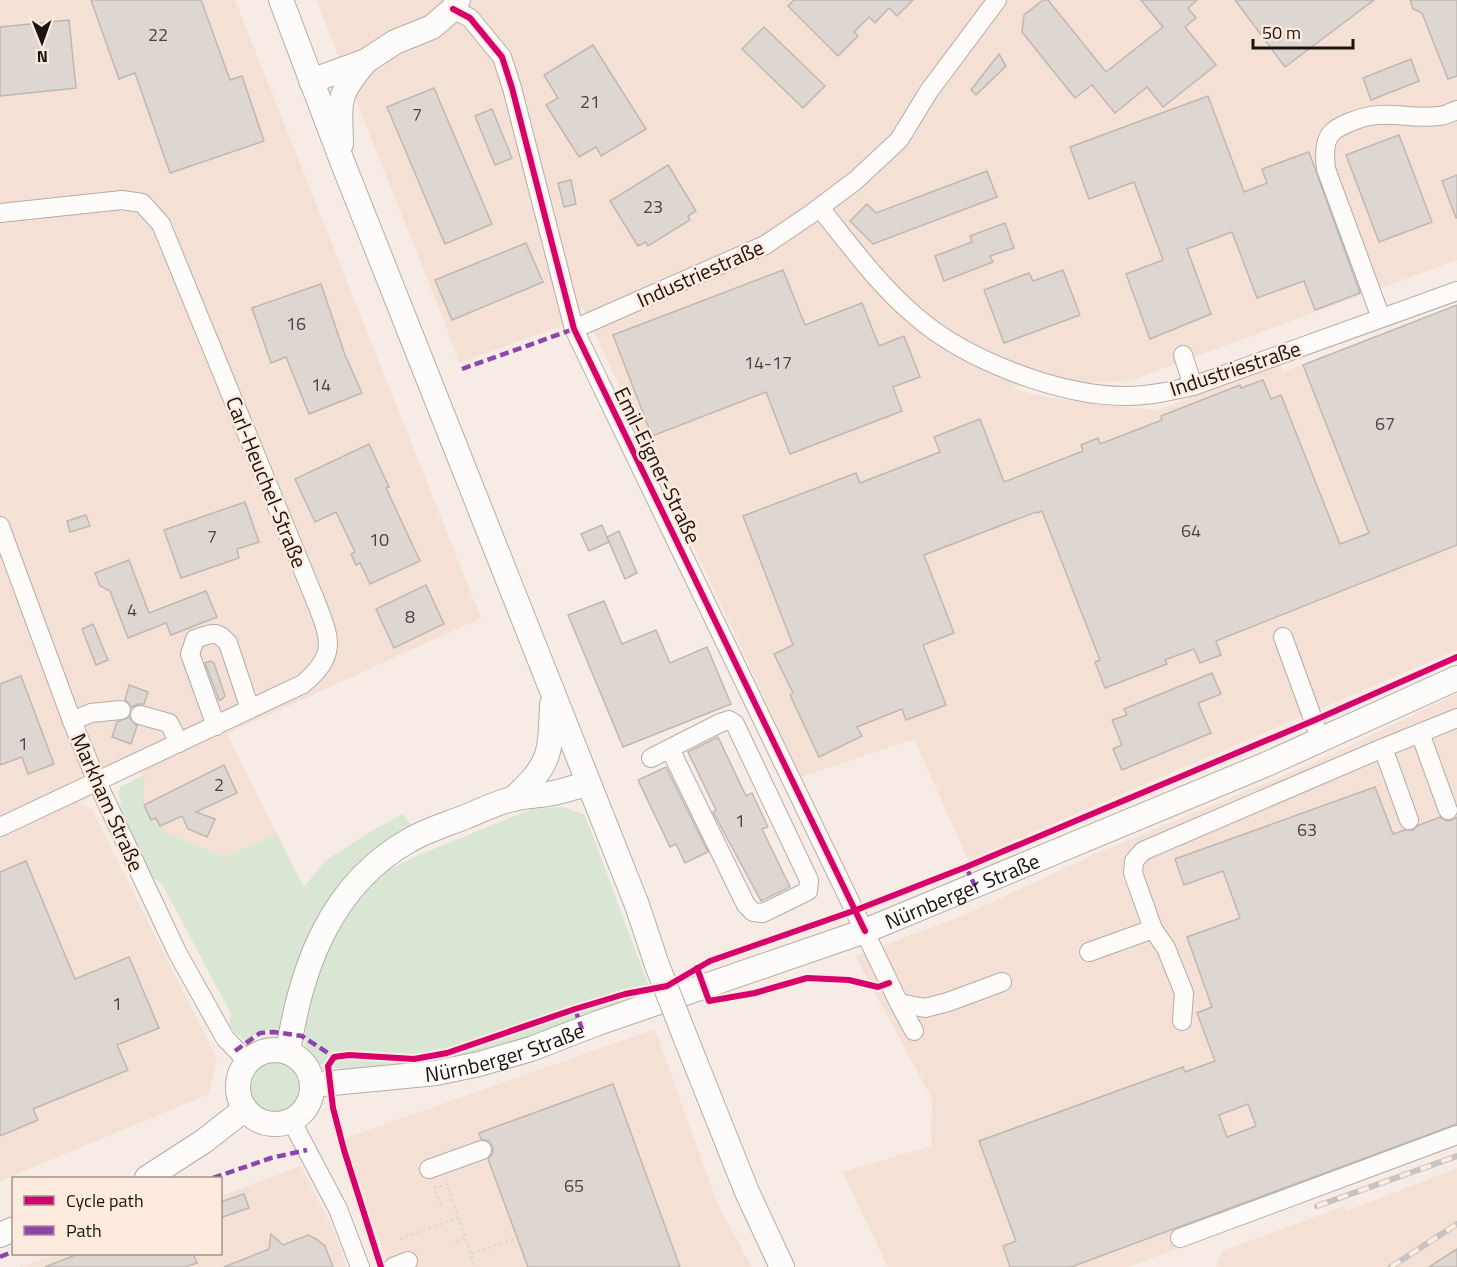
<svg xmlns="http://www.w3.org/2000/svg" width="1457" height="1267" font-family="'Titillium Web',sans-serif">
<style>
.built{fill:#f4e0d4}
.green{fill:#dae6d4}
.building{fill:#ded6d0;stroke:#bfb8b2;stroke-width:1.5;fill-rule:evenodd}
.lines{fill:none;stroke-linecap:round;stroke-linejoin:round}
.minor-casing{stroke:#b4aca7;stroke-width:20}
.major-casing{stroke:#b4aca7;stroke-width:26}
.path{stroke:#d9d6d4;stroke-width:2;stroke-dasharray:3 3;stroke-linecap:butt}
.minor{stroke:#fefcfb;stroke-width:18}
.major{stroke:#fefcfb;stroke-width:24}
.rail-casing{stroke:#c7c3c1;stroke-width:6}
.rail{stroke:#feeade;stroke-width:4;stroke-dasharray:11;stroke-linecap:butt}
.major-bridge-casing{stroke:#b4aca7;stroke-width:26;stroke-linecap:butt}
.major-bridge{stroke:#fefcfb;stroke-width:24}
.quiet{stroke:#8e44ad;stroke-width:4.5;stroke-dasharray:9 4.5;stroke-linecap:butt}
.cycleway-casing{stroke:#feeade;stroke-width:10}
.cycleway{stroke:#d6006c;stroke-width:6}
.labels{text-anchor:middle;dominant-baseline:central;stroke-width:5;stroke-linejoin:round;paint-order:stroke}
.number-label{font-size:18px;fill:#4b4440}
.street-label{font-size:21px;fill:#1a1410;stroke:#feeade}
</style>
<rect width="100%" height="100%" fill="#f7ece5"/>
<g class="built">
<path d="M0,0h235l246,618 -254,116 50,100 -52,23 -61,-25 -8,-13 -5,1 -7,-15 -1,-6 1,-23 -6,-7 -18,7 -41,28 12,4 126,251 -8,35 -209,87z"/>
<path d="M316,0h1141v260l-325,120 -121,7 24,8 63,9 61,6 120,-49 4,11 174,-67v345l-489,210 -54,-121 -113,38 -218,-469 -19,17 -105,38 -17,-47z"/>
<path d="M1457,694v450l-329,123h-240l-46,-95 89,-26 1,-47 -77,-143 112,-42 126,-59 218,-91z"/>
<path d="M655,1029l62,174 35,64h-363l-46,-128z"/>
<path d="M301,1166l34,67 11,34h-327l38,-13h163l1,-58z"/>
<path d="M1457,1168v99h-241l6,-16 123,-45 2,5z"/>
</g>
<g class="green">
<path d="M144,775l1,6 -2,18 8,21 5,-2 8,14 61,25 52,-23 27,53 21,-26 48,-31 30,-16 10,15 -19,9 -29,20 -29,32 -54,139 -22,2 -15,10 -16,-15 2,-12 -69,-130 -12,-8 -33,-70 5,-2 -4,-9 2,-8z"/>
<path d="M563,807l22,8 67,180 -56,22 -164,51 -92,1 -20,-5 -11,-9 -4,-10 1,-23 12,-51 29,-61 35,-37 39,-19 111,-45z"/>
<circle cx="275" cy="1087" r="25"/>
</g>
<g class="building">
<path d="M91,0h110l29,80 12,-4 22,65 -94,32 -35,-100 -16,6z"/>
<path d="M794,0h119l-16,16 -8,-8 -14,15 -6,-6 -15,15 4,4 -20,20 -50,-50z"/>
<path d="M1043,0h5l58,72 57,-45 -22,-27h56l-9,8 8,10 -11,9 31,38 -53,42 -16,-20 -32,26 -23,-28 -17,13 -53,-66 2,-17z"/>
<path d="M1235,0h139l-89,67z"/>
<path d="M1410,0h47v76l-9,3 -26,-66 -9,-4z"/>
<path d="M69,20l7,68 -76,8v-69z"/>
<path d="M764,27l61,59 -22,22 -61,-59z"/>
<path d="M593,45l53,84 -45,27 -5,-9 -17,10 -33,-52 12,-7 -14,-23z"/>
<path d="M999,54l7,12 -30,29 -5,-5z"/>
<path d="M1411,59l8,22 -48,19 -8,-22z"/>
<path d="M434,88l58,136 -47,20 -58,-137z"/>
<path d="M1208,96l36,96 23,-9 -5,-14 47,-17 51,141 -45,17 -11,-29 -47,17 -25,-66 -45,17 24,65 -61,25 -24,-65 37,-14 -29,-78 -45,17 -19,-52z"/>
<path d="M492,109l20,49 -17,7 -20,-49z"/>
<path d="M1399,135l33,87 -53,20 -33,-87z"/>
<path d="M668,165l28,46 -8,5 2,4 -42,26 -2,-4 -8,4 -28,-45z"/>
<path d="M987,171l10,26 -124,47 -23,-23 17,-17 9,9z"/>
<path d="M1457,175v43h-1l-14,-37z"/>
<path d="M571,180l5,24 -12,3 -6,-24z"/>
<path d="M1005,223l9,25 -24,8 3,6 -49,19 -9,-25 37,-14 -2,-6z"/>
<path d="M526,243l17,39 -91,38 -17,-40z"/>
<path d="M783,270l22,55 57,-22 17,43 25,-10 16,41 -27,10 9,24 -112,43 -24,-62 -114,44 -39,-101z"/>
<path d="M1063,270l17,45 -76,28 -20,-53 45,-17 4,8z"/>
<path d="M321,284l24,71 17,38 -53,21 -23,-57 -15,6 -19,-55z"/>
<path d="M1457,305v240l-241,96 5,14 -21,8 -6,-14 -29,11 2,4 -62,24 -10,-26 5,-2 -58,-149 -5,2 -1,-1 -112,43 30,78 -31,12 23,60 -40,15 -4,-11 -45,18 5,9 -43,21 -29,-62 3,-2 -19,-39 19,-9 -50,-129 113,-43 4,10 80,-31 -6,-15 46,-18 24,63 79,-31 -2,-6 17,-7 2,6 62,-24 -1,-4 79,-31 1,3 22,-8 8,19 10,-4 59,149 29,-11 -66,-168z"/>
<path d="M369,444l20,43 -3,1 34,73 -50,23 -10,-21 -4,2 -5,-11 4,-2 -19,-40 -21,10 -20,-43z"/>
<path d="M245,502l14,40 -22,7 2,9 -58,20 -17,-48z"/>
<path d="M86,515l4,11 -20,6 -3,-11z"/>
<path d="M602,525l7,17 -20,9 -8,-17z"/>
<path d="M619,531l18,42 -12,6 -18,-42z"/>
<path d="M129,560l20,53 57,-22 11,26 -46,18 -5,-12 -38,15 -18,-47 -10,-5 -5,-13z"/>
<path d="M426,585l18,39 -50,24 -18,-39z"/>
<path d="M604,601l18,43 34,-14 14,33 37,-16 24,57 -108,43 -55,-132z"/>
<path d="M93,624l15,36 -12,5 -14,-36z"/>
<path d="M210,661l4,2 11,33 -4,4h-2l-14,-37z"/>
<path d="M1212,673l9,21 -23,9 13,30 -89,37 -9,-21 9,-4 -10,-25 15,-5 -3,-6z"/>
<path d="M21,676l33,88 -26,10 -6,-17 -22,8v-81z"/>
<path d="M129,685l19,7 -4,12h-6l-6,3 -7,-7z"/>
<path d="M129,717l8,9 -6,18 -19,-7 5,-15z"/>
<path d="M718,737l28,59 6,-3 16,34 -6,2 28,58 -29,14 -48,-89 3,-2 -28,-58z"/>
<path d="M224,765l13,28 -41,19 19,7 -8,18 -19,-8 -6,-13 -22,10 -4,-8 -5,2 -7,-15z"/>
<path d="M666,767l42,85 -23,11 -9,-19 -6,3 -32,-67z"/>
<path d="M1375,787l18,47 12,-4h8l6,-5 21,-8 7,4 5,-1 5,-3v307l-386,143h-61l-7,-21 13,-5 -37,-100 204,-74 2,5 30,-11 -18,-48 15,-6 -25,-70 53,-19 -17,-47 -39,14 -9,-26zM1248,1104l8,22 -29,11 -8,-22z"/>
<path d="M26,861l49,118 54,-22 30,71 -42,17 11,25 -95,39 5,11 -38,16v-264z"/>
<path d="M613,1084l67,183h-152l-40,-108 5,-6v-6l-4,-6 -8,-2 -2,-6z"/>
<path d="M244,1194l5,14 -29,10v-16z"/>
<path d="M271,1234l12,11 25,-10 8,4 9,7 8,21h-109l45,-18z"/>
<path d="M1457,1249v18h-28z"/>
<path d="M78,1254h115l4,9 -12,4h-140z"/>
</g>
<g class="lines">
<defs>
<g id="minor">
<path d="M453,9l17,9 32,39 10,31 62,241 325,674 26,5 23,-6 54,-20"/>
<path d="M820,208c29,36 57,75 93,106 50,45 145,82 213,82 23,0 45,-5 67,-10l264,-95"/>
<path d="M0,213l122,-13 20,3 19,21 155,378c15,38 21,53 -13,82l-303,143"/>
<path d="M1381,318l-55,-149c-1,-9 -2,-20 1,-28 3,-10 12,-14 21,-18 36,-16 56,-3 91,-7 6,0 12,-4 18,-6"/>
<path d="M574,329l191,-84 46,-31 45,-34 43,-40 30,-49 68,-91"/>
<path d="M1183,355l10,31"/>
<path d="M0,526l72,195 25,61 80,170 48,86 23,24"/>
<path d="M1283,637l38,104"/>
<path d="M140,715l29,8 10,20"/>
<path d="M72,721l19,-8 30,-3"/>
<path d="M216,726l-26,-72 5,-15c16,-5 21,-10 33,4l22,66"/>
<path d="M1420,733l28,77"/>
<path d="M1383,748l26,72"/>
<path d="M651,758l69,-35 9,-3 6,4 74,156 -1,11 -45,22 -10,-1 -7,-7 -76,-156"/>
<path d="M1089,952l64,-23"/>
<path d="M899,1003l15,28"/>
<path d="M1182,1021l2,-28 -18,-45 -13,-19 -20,-56 1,-12 9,-10 240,-103 74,-30"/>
<path d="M291,1120l47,89 22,58"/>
<path d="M429,1169l53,-19"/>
<path d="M1180,1238l277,-103"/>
<path d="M393,1267l15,-6"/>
</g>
<g id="major">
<path d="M281,0l61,161 295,744 20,60"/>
<path d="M311,81l55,-20 29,-19 37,-15 21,-18 5,-9"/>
<path d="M341,144c-1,-44 -5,-48 25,-83"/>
<path d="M513,799c38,-36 37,-43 39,-94"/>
<path d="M686,1039l61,153 35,75"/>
<circle cx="275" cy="1087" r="37"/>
<path d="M288,1052c13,-85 43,-168 122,-212 17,-10 37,-16 55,-23 15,-6 31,-14 47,-18 11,-3 24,-3 36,-5 13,-2 26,-7 39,-10"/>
<path id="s1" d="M312,1085l124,-12 43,-9 52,-15 67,-26 267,-92 402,-167 190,-86"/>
<path d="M147,1178l57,-37 41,-32"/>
<path d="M0,1235l14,-6"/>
</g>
</defs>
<use href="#minor" class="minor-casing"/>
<use href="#major" class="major-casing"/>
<g class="path">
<path d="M441,1205l-7,-17 13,-4 28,83"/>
<path d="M400,1239l58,-21"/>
<path d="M455,1242l10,-4"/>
<path d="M471,1254l46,-16"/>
</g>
<use href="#minor" class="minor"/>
<use href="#major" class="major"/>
<defs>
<g id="rail">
<path d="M1317,1206l140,-50"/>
<path d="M1391,1267l66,-43"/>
</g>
</defs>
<use href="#rail" class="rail-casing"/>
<use href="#rail" class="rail"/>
<defs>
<path id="major-bridge" d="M657,965l29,74"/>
</defs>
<use href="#major-bridge" class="major-bridge-casing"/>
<use href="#major-bridge" class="major-bridge"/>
<g class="quiet">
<path d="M462,369l112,-40"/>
<path d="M966,867l9,19"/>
<path d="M575,1009l7,20"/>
<path d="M235,1051l25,-18 14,-1 28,4 32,21"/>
<path d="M213,1178l58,-20 36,-8"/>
<path d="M0,1257l14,-6"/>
</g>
<defs>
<g id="cycleway">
<path d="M453,9l17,9 32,39 10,31 62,241 291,602"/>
<path d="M697,968l12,33 46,-8 52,-15 42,2 29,7 11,-4"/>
<path d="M381,1267l-37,-117 -11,-42 -5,-42 6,-9 15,-2 65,4 33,-6 128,-44 50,-15 42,-8 43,-25 146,-51 110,-43 349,-147 142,-63"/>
</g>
</defs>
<use href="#cycleway" class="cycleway-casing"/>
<use href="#cycleway" class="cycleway"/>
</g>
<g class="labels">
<g class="number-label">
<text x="158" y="34">22</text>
<text x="590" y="101">21</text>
<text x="417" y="114">7</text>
<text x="653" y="206">23</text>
<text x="296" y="323">16</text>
<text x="768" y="362">14-17</text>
<text x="321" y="384">14</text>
<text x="1385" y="423">67</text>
<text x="1191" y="530">64</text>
<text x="212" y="536">7</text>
<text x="379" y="539">10</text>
<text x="132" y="609">4</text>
<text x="410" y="616">8</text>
<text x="23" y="743">1</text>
<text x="219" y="784">2</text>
<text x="740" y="820">1</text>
<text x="1307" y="829">63</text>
<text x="117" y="1003">1</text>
<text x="574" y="1185">65</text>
</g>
<g class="street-label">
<text transform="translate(700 273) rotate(-24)">Industriestraße</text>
<text transform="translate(1235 368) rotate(-18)">Industriestraße</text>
<text transform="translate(658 465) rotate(64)">Emil-Eigner-Straße</text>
<text transform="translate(267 482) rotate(68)">Carl-Heuchel-Straße</text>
<text transform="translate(108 802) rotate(66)">Markham Straße</text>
<text stroke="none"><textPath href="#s1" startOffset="682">Nürnberger Straße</textPath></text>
<text stroke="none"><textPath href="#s1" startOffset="196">Nürnberger Straße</textPath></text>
</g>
</g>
<rect x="12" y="1177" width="210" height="78" fill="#feeade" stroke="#a3948c" stroke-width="1.5"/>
<rect x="24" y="1196" width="30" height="9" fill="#d6006c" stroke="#a3948c" stroke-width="1.5"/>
<text x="66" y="1207" font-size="18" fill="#1a1410">Cycle path</text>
<rect x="24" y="1226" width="30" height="9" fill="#8e44ad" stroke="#a3948c" stroke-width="1.5"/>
<text x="66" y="1237" font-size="18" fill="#1a1410">Path</text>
<g transform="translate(42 42) rotate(179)" stroke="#feeade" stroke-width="4.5" paint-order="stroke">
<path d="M0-4.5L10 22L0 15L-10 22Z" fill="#1a1410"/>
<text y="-9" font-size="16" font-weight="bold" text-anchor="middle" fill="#1a1410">N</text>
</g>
<path d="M1253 39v9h100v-9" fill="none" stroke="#1a1410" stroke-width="3"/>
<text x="1262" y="39" font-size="18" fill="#1a1410" stroke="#feeade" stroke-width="4.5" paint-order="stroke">50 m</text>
</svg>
